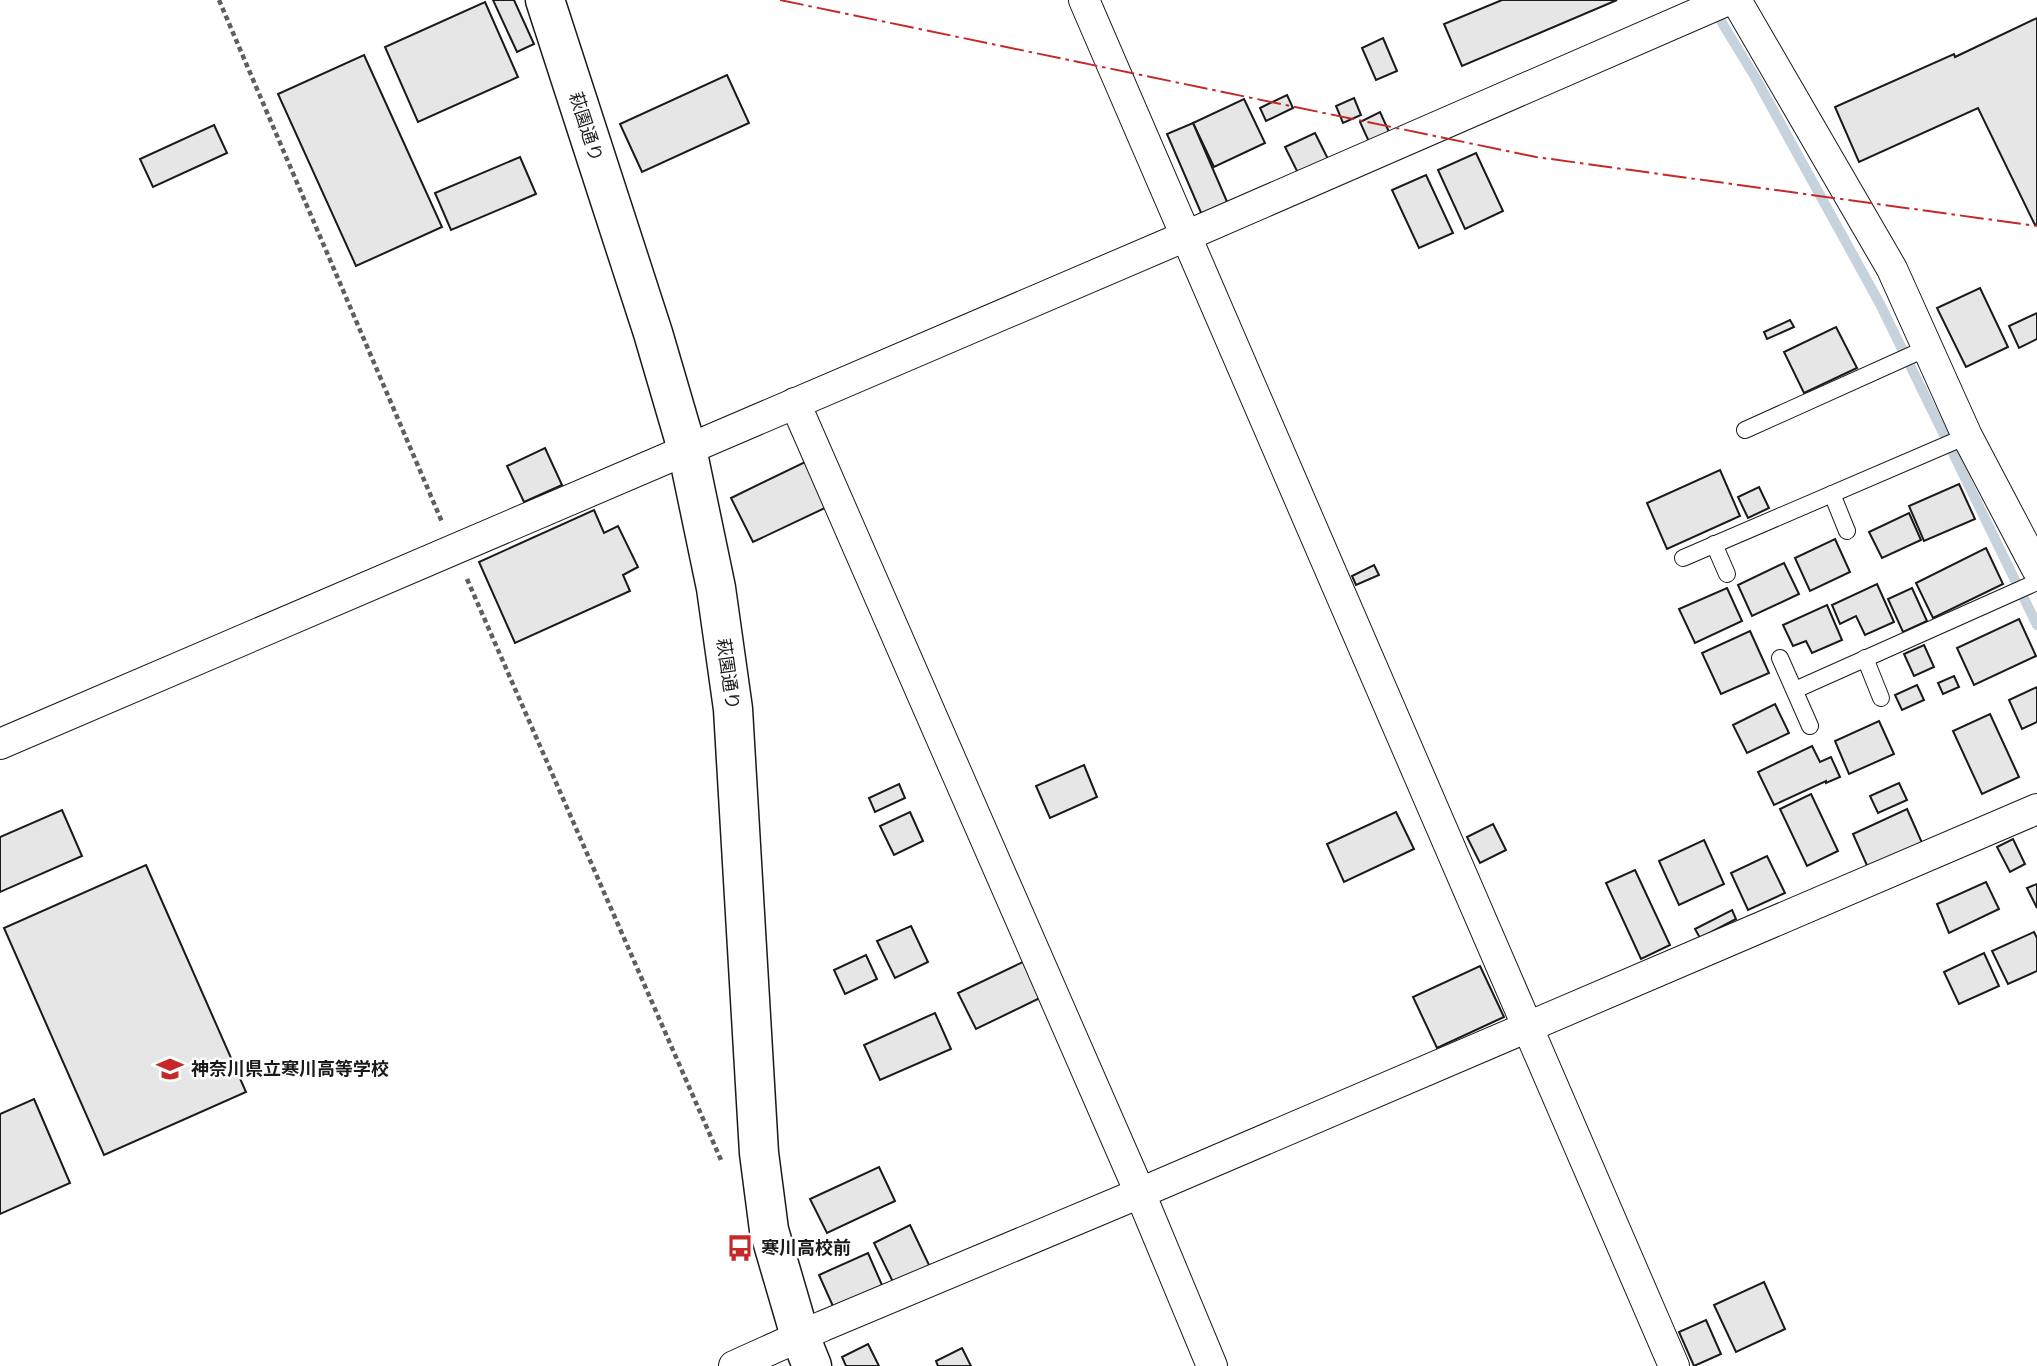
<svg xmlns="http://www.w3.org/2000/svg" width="2037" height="1366" font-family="Montserrat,'Noto Sans JP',sans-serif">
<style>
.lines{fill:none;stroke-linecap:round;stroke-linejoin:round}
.stream{stroke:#c6d2dc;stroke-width:10}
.building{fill:#e6e6e6;stroke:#1a1a1a;stroke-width:2}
.service-casing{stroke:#1a1a1a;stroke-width:18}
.minor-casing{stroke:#1a1a1a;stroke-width:32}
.tertiary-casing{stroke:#1a1a1a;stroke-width:41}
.path{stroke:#5f5f5f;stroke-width:4.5;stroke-dasharray:5 3.5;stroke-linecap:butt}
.service{stroke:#fff;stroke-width:16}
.minor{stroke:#fff;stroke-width:30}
.tertiary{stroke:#fff;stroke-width:38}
.power{stroke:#c62828;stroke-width:2;stroke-dasharray:24 5 3.5 5;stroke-linecap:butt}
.labels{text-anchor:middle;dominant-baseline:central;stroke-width:5;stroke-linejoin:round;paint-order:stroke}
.street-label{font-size:18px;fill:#1a1a1a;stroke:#fff}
.poi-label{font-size:18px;font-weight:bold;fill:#1a1a1a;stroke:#fff;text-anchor:start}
</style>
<rect width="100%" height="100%" fill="#fff"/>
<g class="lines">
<path class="stream" d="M1713,8l42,69 125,227 157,321"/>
</g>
<g class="building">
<path d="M493,0h21l20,44 -17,8z"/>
<path d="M1502,0h115l-155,66 -18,-42z"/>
<path d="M485,2l33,75 -100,45 -33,-75z"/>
<path d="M2037,18v206l-2,1 -57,-117 -119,54 -24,-55 119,-53 1,3z"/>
<path d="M1383,38l14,33 -21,9 -14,-32z"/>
<path d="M364,55l78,172 -86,39 -78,-172z"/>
<path d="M727,75l22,48 -107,49 -22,-48z"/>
<path d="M1287,95l6,13 -27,13 -6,-13z"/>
<path d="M1354,98l7,17 -18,8 -7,-17z"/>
<path d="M1244,99l21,44 -51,24 -21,-44z"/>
<path d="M1380,112l10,22 -20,10 -10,-22z"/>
<path d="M1193,123l35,81 -26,11 -35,-81z"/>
<path d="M214,125l13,28 -74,34 -13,-28z"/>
<path d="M1315,133l13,26 -30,14 -13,-26z"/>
<path d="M1476,153l27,58 -38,18 -27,-59z"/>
<path d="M520,157l16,37 -85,36 -16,-37z"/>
<path d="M1426,175l27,58 -34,15 -27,-58z"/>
<path d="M1980,288l28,59 -42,20 -29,-59z"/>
<path d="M2037,313v26l-18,9 -10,-22z"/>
<path d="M1790,320l4,7 -27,12 -3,-7z"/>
<path d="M1836,327l21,41 -53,25 -20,-41z"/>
<path d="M545,448l17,37 -38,17 -17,-36z"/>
<path d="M805,462l22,45 -74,35 -22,-44z"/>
<path d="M1720,470l20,46 -73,33 -20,-46z"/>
<path d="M1959,484l16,35 -51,22 -15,-35z"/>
<path d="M1759,487l10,21 -21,10 -10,-21z"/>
<path d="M594,510l10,23 14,-7 20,41 -15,8 7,16 -115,52 -36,-81z"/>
<path d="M1909,513l12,27 -39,18 -13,-26z"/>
<path d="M1835,539l15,33 -40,19 -15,-33z"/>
<path d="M1986,548l17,36 -70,34 -17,-35z"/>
<path d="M1784,563l15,31 -47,22 -14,-31z"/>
<path d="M1374,565l5,10 -23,10 -4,-9z"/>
<path d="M1877,584l17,38 -29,13 -9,-19 -16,8 -8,-19z"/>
<path d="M1727,588l15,33 -47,22 -16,-34z"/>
<path d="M1912,588l15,33 -24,11 -15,-33z"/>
<path d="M1827,605l15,35 -30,13 -6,-12 -13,5 -10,-21z"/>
<path d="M2019,619l17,37 -62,29 -17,-37z"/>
<path d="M1750,631l19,42 -48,21 -19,-41z"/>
<path d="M1924,645l10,22 -20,9 -10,-22z"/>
<path d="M1954,676l5,11 -16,7 -5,-11z"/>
<path d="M1917,685l7,15 -22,10 -7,-15z"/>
<path d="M2037,687v35l-15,7 -13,-29z"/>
<path d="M1775,704l14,29 -42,20 -14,-28z"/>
<path d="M1990,714l29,63 -37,17 -29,-63z"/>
<path d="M1879,721l15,33 -45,20 -14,-33z"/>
<path d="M1812,746l8,16 11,-5 9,20 -14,6v-2l-52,24 -16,-33z"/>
<path d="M1084,765l13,32 -47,21 -14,-32z"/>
<path d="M1899,783l8,17 -29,13 -8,-17z"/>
<path d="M899,784l6,14 -30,14 -6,-14z"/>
<path d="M1811,794l27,57 -31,15 -27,-57z"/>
<path d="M1907,809l16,36 -54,25 -16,-36z"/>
<path d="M62,810l20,46 -82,36v-55z"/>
<path d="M910,812l13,29 -29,14 -14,-29z"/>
<path d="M1396,812l18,37 -70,33 -17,-38z"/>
<path d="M1493,824l13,26 -26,13 -13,-26z"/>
<path d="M2013,839l12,25 -15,8 -13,-25z"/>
<path d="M1704,840l20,44 -45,21 -20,-44z"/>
<path d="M1767,856l18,37 -37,17 -17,-37z"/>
<path d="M146,865l100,227 -142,63 -100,-227z"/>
<path d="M1635,870l35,75 -29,14 -35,-76z"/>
<path d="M1986,882l13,27 -50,24 -12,-29z"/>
<path d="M2037,884v24l-10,-20z"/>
<path d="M1732,910l4,9 -36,19 -5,-9z"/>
<path d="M911,926l17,36 -33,16 -18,-37z"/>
<path d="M2034,932l3,6v33l-29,13 -16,-33z"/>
<path d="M1984,953l15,33 -40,18 -15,-32z"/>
<path d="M866,955l11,24 -32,15 -11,-24z"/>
<path d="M1027,960l17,36 -68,33 -18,-36z"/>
<path d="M1480,966l24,51 -67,31 -24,-51z"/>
<path d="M935,1013l16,36 -71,31 -16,-35z"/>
<path d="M34,1099l36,84 -70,31v-100z"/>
<path d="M879,1167l16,34 -68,32 -17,-34z"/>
<path d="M910,1225l20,42 -36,17 -20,-41z"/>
<path d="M868,1253l17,39 -49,21 -17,-38z"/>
<path d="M1764,1282l21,47 -49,23 -22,-47z"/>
<path d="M1706,1320l15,34 -27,12 -15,-34z"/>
<path d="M868,1344l11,22h-33l-4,-9z"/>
<path d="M962,1348l9,18h-33l-2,-5z"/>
</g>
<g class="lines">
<defs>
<g id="service">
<path d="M1745,430l182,-82"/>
<path d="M1832,494l15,37"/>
<path d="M1714,544l13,30"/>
<path d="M1683,558l284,-122"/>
<path d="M1780,658l30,68"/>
<path d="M1865,658l16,40"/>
<path d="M1795,690l242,-108"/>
</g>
<g id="minor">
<path d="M1084,0l590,1366"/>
<path d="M1736,0l156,269 75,167 70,133"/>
<path d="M795,403l345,790 72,173"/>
<path d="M0,744l1186,-508 542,-236"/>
<path d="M734,1366l89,-40 317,-133 897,-384"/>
</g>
<path id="tertiary" d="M545,0l108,333 34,116 29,139 17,121 26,444 10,77 31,106 12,30"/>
</defs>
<use href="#service" class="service-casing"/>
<use href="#minor" class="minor-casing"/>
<use href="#tertiary" class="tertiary-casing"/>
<g class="path">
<path d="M219,0l223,522"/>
<path d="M467,579l254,581"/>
</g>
<use href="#service" class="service"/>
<use href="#minor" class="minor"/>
<use href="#tertiary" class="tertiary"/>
<path class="power" d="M780,0l756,157 501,69"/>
</g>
<defs>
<symbol id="school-bare" viewBox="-9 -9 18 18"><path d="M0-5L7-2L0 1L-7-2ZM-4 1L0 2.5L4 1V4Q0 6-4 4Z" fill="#c62828" stroke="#fff" stroke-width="2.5" paint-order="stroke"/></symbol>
<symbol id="bus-bare" viewBox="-9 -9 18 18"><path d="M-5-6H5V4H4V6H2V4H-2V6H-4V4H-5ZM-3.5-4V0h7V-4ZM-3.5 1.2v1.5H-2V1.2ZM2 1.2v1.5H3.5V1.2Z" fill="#c62828" stroke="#fff" stroke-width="2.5" paint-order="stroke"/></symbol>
</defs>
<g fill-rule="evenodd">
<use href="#school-bare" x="151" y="1050" width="38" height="38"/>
<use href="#bus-bare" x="721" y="1229" width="38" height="38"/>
</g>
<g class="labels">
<g class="street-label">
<text transform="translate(586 127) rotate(72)">萩園通り</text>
<text transform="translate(728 674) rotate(82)">萩園通り</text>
</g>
<g class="poi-label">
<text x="191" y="1069">神奈川県立寒川高等学校</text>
<text x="761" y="1248">寒川高校前</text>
</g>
</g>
</svg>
